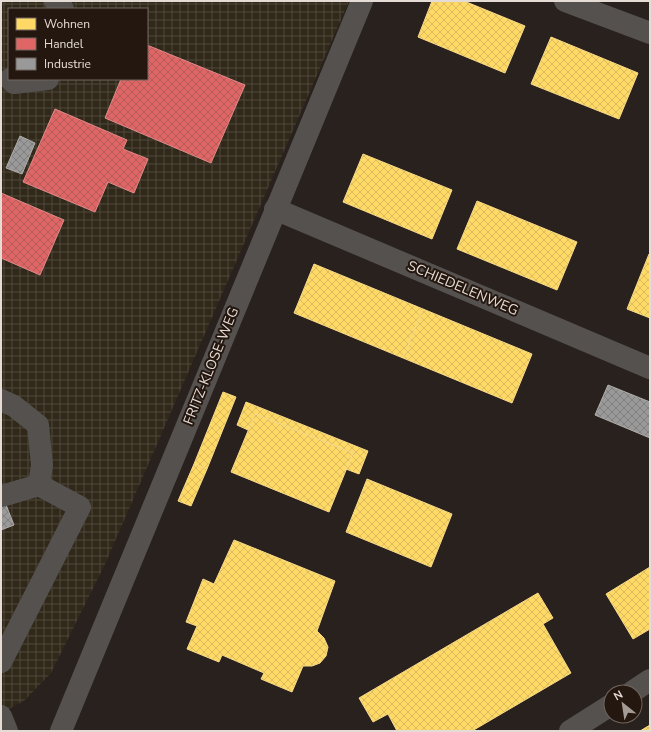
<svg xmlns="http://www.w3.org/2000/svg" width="651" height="732" font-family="'Nunito Sans',sans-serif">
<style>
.industrial{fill:url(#industrial-grid);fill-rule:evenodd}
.homes{fill:url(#homes-cross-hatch);stroke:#f8da88}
.shops{fill:url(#shops-cross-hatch);stroke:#e28988}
.industry{fill:url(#industry-cross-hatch);stroke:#b0adab}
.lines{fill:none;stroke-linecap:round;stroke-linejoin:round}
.minor{stroke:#54514f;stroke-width:22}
.labels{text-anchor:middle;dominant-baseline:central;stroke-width:4;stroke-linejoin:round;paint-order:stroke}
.street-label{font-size:14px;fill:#e6dcd6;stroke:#24170f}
</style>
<defs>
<pattern id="industrial-grid" width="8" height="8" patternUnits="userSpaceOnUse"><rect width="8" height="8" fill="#30291a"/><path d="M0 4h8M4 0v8" fill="none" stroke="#4e473b"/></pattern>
<pattern id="homes-cross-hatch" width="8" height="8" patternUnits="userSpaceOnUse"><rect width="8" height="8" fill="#ffd966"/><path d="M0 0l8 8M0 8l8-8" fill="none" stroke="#dabb5e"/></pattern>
<pattern id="shops-cross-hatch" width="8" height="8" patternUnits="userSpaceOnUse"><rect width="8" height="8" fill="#e06666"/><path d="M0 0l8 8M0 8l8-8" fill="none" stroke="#b25b5b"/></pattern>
<pattern id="industry-cross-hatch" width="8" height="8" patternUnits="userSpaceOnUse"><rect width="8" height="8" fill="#999"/><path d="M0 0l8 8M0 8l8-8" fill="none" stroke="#807f7e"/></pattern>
</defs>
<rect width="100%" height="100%" fill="#29211d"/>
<path class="industrial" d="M1,1h348l-243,561 -55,111 -27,28 -23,12zM9,9h138v70h-138z"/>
<g class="homes">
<path d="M432,1h32l61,25 -20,47 -87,-36z"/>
<path d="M551,37l87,36 -19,46 -88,-35z"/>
<path d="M363,154l89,36 -20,49 -89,-37z"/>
<path d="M477,201l100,41 -20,48 -100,-41z"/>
<path d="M649,254h1v64l-23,-9z"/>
<path d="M314,264l109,45 -20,49 -109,-45z"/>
<path d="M423,309l109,45 -20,49 -109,-45z"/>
<path d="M223,392l13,5 -29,72 -13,-5z"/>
<path d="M246,402l122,49 -9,23 -13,-5 7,-16 -98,-39 -7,16 -11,-5z"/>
<path d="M255,414l98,39 -24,59 -98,-40z"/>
<path d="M194,464l13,5 -16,37 -13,-5z"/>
<path d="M367,479l85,35 -21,53 -85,-35z"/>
<path d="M234,540l101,41 -18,50 7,7 4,9 -2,9 -6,7 -8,3h-9l-11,26 -31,-13 3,-6 -42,-18 -3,7 -32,-13 10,-23 -11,-4 17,-43 11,5z"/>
<path d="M650,567v62l-17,10 -27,-45z"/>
<path d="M538,593l15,25 -10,6 28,49 -99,58h-75l-9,-17 -15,8 -14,-24z"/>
<path d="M650,725v6h-10z"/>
</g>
<g class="shops">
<path d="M147,45l98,40 -34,78 -106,-45 16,-39h26z"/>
<path d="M55,109l72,31 -4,9 25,10 -14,34 -26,-11 -13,30 -72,-30z"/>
<path d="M1,193l63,27 -24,55 -39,-17z"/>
</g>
<g class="industry">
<path d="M20,136l15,7 -13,31 -16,-6z"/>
<path d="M608,385l42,17v36l-55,-23z"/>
<path d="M1,492l13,33 -13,5z"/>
</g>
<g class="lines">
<g class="minor">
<path d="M55,1l4,2 4,6"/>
<path d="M565,1l85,32"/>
<path d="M10,79l4,4 34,-4"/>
<path d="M275,209l375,159"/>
<path d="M1,400l13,6 24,19 4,40 -3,20"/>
<path d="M1,662l79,-155 -41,-22 -37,11"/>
<path d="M632,692l18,-12"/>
<path d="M1,716l6,15"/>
<path d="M61,731l301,-730"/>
<path d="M570,731l41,-26"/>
</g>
</g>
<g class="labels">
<g class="street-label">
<text transform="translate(463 288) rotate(23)">SCHIEDELENWEG</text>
<text transform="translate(211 366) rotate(-68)">FRITZ-KLOSE-WEG</text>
</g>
</g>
<rect width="651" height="732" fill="none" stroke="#e6dcd6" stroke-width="4"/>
<rect x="8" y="8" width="140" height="72" fill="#24170f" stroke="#72665f"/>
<rect x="16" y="18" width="20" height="12" fill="#ffd966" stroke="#72665f"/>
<text x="44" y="28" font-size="12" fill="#e6dcd6">Wohnen</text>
<rect x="16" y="38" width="20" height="12" fill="#e06666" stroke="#72665f"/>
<text x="44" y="48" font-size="12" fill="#e6dcd6">Handel</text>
<rect x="16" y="58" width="20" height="12" fill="#999999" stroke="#72665f"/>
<text x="44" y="68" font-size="12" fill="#e6dcd6">Industrie</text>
<g transform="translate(623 704) rotate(330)"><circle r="19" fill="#24170f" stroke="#72665f"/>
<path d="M0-3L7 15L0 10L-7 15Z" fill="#a49b95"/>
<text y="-6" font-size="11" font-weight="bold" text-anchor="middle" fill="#e6dcd6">N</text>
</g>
</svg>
